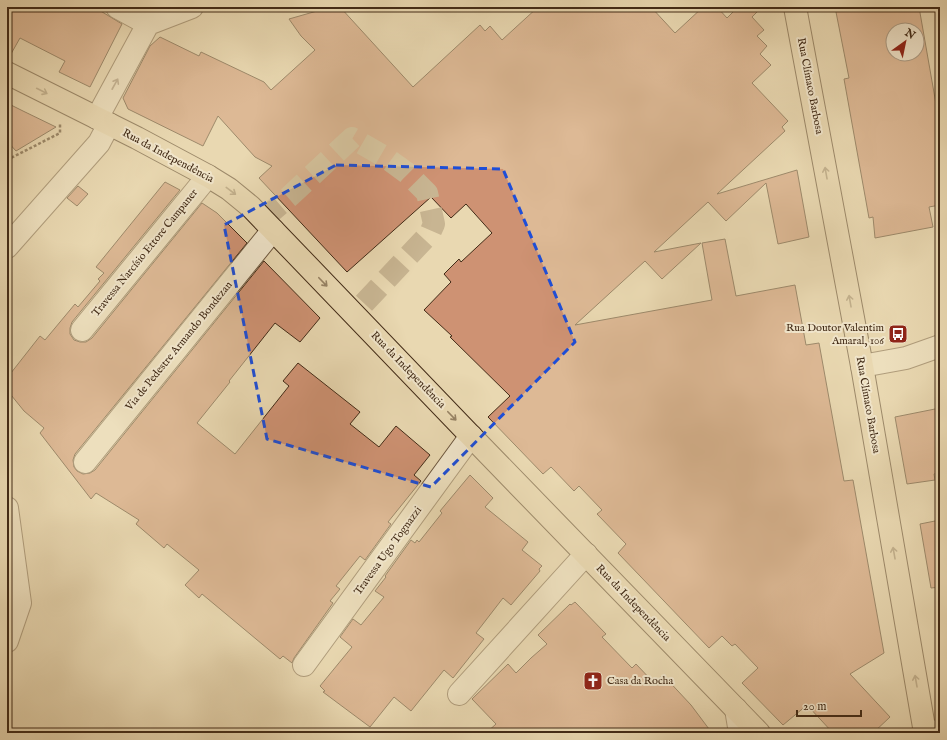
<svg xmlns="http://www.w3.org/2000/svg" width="947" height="740" font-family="'IM FELL English',serif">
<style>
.building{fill:#ce9273;stroke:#422b17;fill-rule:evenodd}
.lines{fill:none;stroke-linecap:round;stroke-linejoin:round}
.minor-tunnel{stroke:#c8b592;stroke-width:22;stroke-dasharray:22 11;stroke-linecap:butt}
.minor-casing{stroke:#6c563e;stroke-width:24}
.major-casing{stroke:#422b17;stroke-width:24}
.path{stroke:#422b17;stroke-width:2.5;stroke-dasharray:3 2;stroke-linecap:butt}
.minor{stroke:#f1e6cc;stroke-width:22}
.major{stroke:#e9d8b1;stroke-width:22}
.oneway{stroke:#9a8872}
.oneway2{stroke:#968264}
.marked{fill:none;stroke:#1d4ed8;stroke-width:3;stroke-dasharray:8 5;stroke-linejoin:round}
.labels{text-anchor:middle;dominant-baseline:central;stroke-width:4;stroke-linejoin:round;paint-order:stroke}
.street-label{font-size:11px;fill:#422b17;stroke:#f1e6cc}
.poi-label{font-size:11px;fill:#422b17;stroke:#f1e6cc;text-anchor:end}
</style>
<rect width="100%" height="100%" fill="#e9d8b1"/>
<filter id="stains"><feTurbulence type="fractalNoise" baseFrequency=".005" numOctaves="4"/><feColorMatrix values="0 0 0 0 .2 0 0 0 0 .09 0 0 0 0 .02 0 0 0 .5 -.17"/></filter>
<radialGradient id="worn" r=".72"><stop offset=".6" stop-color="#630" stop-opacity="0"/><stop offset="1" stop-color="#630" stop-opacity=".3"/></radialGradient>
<g class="building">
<path d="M7,7h87l28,17 -32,63 -31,-15 6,-11 -45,-23 -13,23z"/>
<path d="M331,7h9l73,80 67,-62 5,6 5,-5 12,14 36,-33h113l24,26 28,-26h14l10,11 11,-11h24l-10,10 12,13 -7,6 10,10 -7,8 11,11 -19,18 36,38 -6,6 3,4 -68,63 80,-24 12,67 -31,7 -12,-61 -40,38 -18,-19 -54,50 47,-9 -39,36 -17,-18 -70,64 137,-25 -10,-57 23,-4 11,57 59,-11 11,60 13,-2 25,138 9,-1 31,173 -34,21 40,43 -17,16h-40l-26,-28 -24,20 -41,-42 16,-15 -23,-24 -3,2 -10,-10 -13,12 -91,-95 8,-9 -29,-30 5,-4 -23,-24 -5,5 -23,-24 -8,7 -55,-57 22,-21 -60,-59 2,-1 -28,-26 27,-28 -7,-8 15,-15 2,3 31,-29 -26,-29 -15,14 -20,-21 -84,75 -88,-94 13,-12 -17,-9 -37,-41 -15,30 -75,-37 -5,-11 27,-52 10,-9 39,19 2,-4 63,30 7,8 44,-40 -14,-14 -12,-17z"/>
<path d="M835,7h84l21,120v78l-11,2 4,20 -58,11 -2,-21 -4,1 -25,-139 5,-1zM893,30h24v24h-24z"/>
<path d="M7,103l16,8 33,16 -40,24 -9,-10z"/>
<path d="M165,182l15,8 -108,132 -2,6v6l4,6 6,2h6l6,-4 110,-135 15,10 30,30 -172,211 -2,6 1,7 3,4 6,3 7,-1 5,-3 169,-209 56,57 -20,24 -25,-19 -46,58 1,1 -33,41 38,31 54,-68 -6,-5 15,-18 62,49 -10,12 29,23 17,-21 34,29 -16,20 7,6 -33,41 3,2 -26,36 -5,-4 -24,30 4,3 -10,12 3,2 -39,55 -2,5 -9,-7 -3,3 -78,-65 -3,4 -14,-13 14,-15 -32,-26 -3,4 -28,-24 3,-4 -43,-27 -5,6 -51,-66 4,-5 -20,-17 -17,-21v-12l33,-42 5,4 30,-36 3,3 22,-26 -2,-2 6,-6 -8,-6z"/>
<path d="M78,186l10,8 -11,12 -10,-8z"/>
<path d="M940,408v65l-6,1 1,6 -28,4 -12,-67z"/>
<path d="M470,475l23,23 -8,9 43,35 -6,8 20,16 -3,3 1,2 -29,34 -8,-7 -27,35 8,6 -31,39 -9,-8 -33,41 -17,-14 -24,30 -47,-35 2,-1 -5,-5 32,-39 -12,-10 13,-18 8,6 23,-28 -9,-6 11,-14 -1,-1 26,-36 4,3 2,-3 2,2 23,-29 -2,-2z"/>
<path d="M940,520v67l-9,1 -11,-64z"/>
<path d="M575,602l31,32 -4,3 30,31 4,-4 18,19 9,-8 28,30 21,28h-226l10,-9 -24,-25 36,-35 8,9 15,-15 16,-14 -9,-9 32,-31 1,1z"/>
</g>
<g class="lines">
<path class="minor-tunnel" d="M263,219l27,-23 62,-58 33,19 22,16 20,20 7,31 -4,9 -76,81"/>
<defs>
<g id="minor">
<path d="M117,7l31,17"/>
<path d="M97,118l51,-94 44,-17"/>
<path d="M7,247l92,-104 10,-19"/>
<path d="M82,330l126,-154"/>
<path d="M862,366l44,-8 34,-12"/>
<path d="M85,462l188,-232"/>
<path d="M7,508l13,95 -13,38"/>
<path d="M304,665l167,-229"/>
<path d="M459,694l127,-140"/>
<path d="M736,709l4,24"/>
<path d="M925,733l15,-2"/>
</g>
<g id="major">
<path d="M795,7l67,359 63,367"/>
<path d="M7,73l130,65 71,38 21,13 22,18 220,229 288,297"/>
</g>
</defs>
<use href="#minor" class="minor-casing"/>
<use href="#major" class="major-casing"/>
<path class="path" d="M7,160l53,-27v-10"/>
<use href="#minor" class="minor"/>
<use href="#major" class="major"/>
</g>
<defs><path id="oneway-shaft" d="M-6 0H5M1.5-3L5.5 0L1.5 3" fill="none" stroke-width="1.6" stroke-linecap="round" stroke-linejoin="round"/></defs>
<use class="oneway" href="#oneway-shaft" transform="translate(115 84) rotate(-61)"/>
<g class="oneway2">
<use href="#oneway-shaft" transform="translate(42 91) rotate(27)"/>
<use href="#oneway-shaft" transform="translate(826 173) rotate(-100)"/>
<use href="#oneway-shaft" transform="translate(231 191) rotate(37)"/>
<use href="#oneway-shaft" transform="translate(323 282) rotate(46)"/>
<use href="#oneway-shaft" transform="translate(850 301) rotate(-100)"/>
<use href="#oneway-shaft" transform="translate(452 416) rotate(46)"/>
<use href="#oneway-shaft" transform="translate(894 553) rotate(-100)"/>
<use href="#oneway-shaft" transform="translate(916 681) rotate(-100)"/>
</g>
<path d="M0 0H947V740H0ZM336,165l167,4 72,173 -144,145 -164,-48 -43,-214z" fill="#e9d8b1" fill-opacity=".55" fill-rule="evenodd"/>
<path class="marked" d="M336,165l167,4 72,173 -144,145 -164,-48 -43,-214z"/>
<defs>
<symbol id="bus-square" viewBox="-11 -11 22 22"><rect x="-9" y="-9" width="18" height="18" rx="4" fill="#8f2418" stroke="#f1e6cc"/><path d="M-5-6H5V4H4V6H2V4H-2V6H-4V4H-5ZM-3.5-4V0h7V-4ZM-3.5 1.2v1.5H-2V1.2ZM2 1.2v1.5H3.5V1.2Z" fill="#fff"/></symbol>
<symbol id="church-square" viewBox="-11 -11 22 22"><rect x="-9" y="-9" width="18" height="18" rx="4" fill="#8f2418" stroke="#f1e6cc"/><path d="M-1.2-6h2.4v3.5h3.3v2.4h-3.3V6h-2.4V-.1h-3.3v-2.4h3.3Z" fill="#fff"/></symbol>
</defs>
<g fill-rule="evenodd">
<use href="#bus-square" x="887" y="323" width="22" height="22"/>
<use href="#church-square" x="582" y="670" width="22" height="22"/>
</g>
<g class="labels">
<g class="street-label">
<text transform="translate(810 86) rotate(79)">Rua Clímaco Barbosa</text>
<text transform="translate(168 156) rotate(28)">Rua da Independência</text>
<text transform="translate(145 253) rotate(-51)">Travessa Narcísio Ettore Campaner</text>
<text transform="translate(179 346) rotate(-51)">Via de Pedestre Armando Bondezan</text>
<text transform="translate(408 370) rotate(46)">Rua da Independência</text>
<text transform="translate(868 405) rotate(80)">Rua Clímaco Barbosa</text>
<text transform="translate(388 551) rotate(-54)">Travessa Ugo Tognazzi</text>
<text transform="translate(633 603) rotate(46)">Rua da Independência</text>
</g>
<g class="poi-label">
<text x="884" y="328">Rua Doutor Valentim<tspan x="884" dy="13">Amaral, 106</tspan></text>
<text x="607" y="681" text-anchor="start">Casa da Rocha</text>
</g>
</g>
<rect width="947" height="740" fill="none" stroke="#e9d8b1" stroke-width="24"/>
<rect x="8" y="8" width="931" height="724" fill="none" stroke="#422b17" stroke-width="2"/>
<rect x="12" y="12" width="923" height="716" fill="none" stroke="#422b17"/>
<g transform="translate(905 42) rotate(33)"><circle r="19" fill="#f1e6cc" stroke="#ab9b84"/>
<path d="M0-3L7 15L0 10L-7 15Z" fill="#8f2418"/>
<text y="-6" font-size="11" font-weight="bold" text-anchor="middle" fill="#422b17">N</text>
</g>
<path d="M797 710v6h64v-6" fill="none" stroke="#422b17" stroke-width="2"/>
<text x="803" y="710" font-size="12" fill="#422b17" stroke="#f1e6cc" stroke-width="3" paint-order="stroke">20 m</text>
<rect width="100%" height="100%" filter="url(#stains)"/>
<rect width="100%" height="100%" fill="url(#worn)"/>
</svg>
